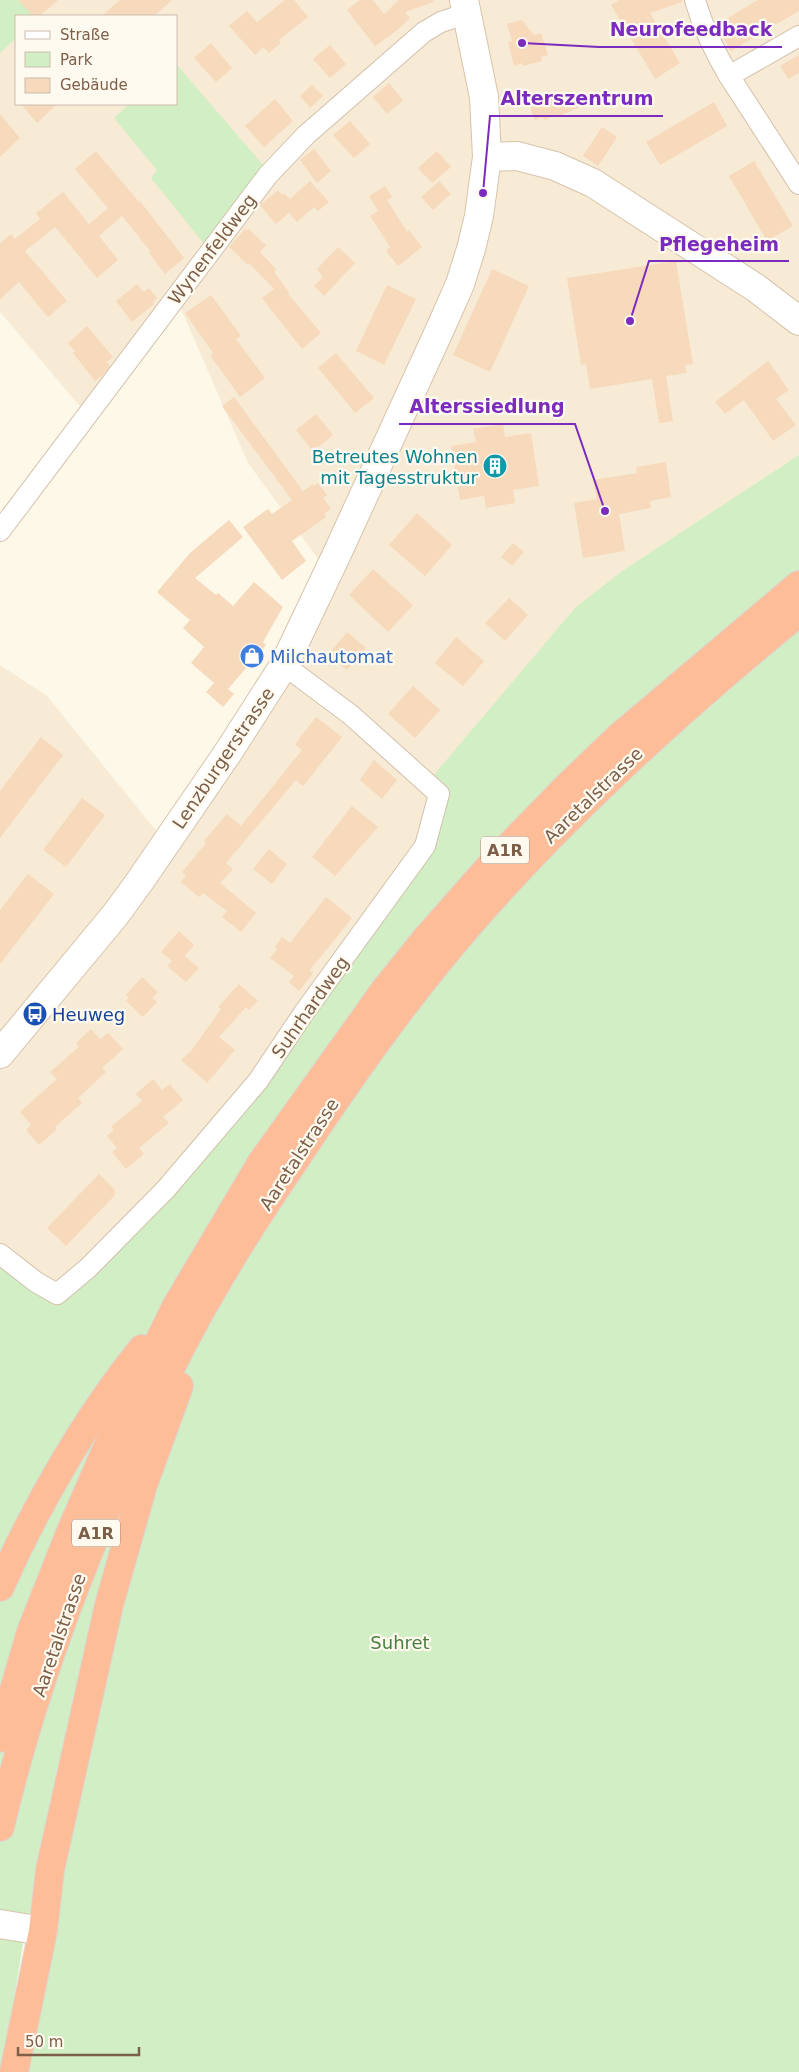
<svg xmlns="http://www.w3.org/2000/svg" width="799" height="2072" font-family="'DejaVu Sans',sans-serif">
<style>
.residential{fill:#f7ebd5;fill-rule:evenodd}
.green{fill:#d1eec4}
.building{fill:#f7d9bc}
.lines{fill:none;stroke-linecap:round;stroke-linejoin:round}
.minor-casing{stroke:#d3c0ab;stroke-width:22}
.secondary-casing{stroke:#d8c3ab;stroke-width:30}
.motorway-casing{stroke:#ddd5cf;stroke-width:30}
.minor{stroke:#fff;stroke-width:20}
.secondary{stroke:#fff;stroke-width:28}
.motorway{stroke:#febd99;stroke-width:28}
.labels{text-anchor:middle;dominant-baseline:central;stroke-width:4.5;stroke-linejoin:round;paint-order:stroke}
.shield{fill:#fffaf0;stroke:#a38e7a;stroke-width:1}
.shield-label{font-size:16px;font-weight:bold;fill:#7c5f48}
.street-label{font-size:18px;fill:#7c5f48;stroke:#fffaf0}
.culture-label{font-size:18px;fill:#0d838f;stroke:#fffaf0;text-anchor:end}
.shop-label{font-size:18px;fill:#366cbe;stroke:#fffaf0;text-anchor:start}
.transit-label{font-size:18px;fill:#164399;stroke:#fffaf0;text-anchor:start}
.park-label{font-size:18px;fill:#497d3c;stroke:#fffaf0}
.leader{fill:none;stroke:#7b2cbf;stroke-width:2}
.callout-dot{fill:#7b2cbf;stroke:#fffaf0;stroke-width:2}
.callout-label{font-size:19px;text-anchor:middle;font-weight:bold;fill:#7b2cbf;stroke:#fffaf0;stroke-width:4.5;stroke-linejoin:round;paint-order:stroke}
</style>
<rect width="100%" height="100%" fill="#fef8e8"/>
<path class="residential" d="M0,0h799v455l-177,116 -183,223 -48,100 -133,187 -201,213 -57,-40v-589l47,31 119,147 63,-92 90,-191 -71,-97 -70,-161 -88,116 -90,-106zM16,16h160v88h-160z"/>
<g class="green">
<path d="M0,0h18l15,16h-17v22l-16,15z"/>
<path d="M176,64l88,102 -59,79 -54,-67 6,-8 -43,-52 15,-14h47z"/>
<path d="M799,455v1617h-785l29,-141 -43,-7v-670l57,40 109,-105 225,-295 48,-100 -12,-11 148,-175 47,-37z"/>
<path d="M0,1931l24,6 -22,135h-2z"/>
</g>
<g class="building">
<path d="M18,0h40l-18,16h-7z"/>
<path d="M120,0h52l-18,16h-52z"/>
<path d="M285,0h9l14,17 -29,23 2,3 -12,10 -6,-6 -8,8 -26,-29 18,-15 10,11z"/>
<path d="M360,0h13l11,14 15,-14h34l1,2 -29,10 5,6 -15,14 -20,14 -28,-36z"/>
<path d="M619,0h63v2l-32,11 30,50 -25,16 -44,-74z"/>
<path d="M758,0h41v11l-68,40 -15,-26z"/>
<path d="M522,20l12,15 7,-2 7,22 -7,2 1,4 -19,5 -1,-3 -8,3 -6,-24 4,-1 -5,-17z"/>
<path d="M211,43l21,25 -16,14 -22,-24z"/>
<path d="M330,45l16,19 -16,14 -17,-19z"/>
<path d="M799,55v18l-11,6 -8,-13z"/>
<path d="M389,83l14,17 -16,14 -14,-17z"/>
<path d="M312,85l11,11 -13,12 -10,-12z"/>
<path d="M570,90l8,18 -19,8 -1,-2 -14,6 -1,-3 -8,3 -8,-20 21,-9 3,7z"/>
<path d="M275,99l18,22 -29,26 -19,-21z"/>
<path d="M714,102l13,24 -67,39 -14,-23z"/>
<path d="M21,104h36l-20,19z"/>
<path d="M0,114l20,24 -20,19z"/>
<path d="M350,121l20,23 -16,14 -21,-23z"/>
<path d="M602,127l15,10 -19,29 -15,-10z"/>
<path d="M314,149l17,22 -14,12 -17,-23z"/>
<path d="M96,151l43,51 1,-1 44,57 -19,16 -16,-21 2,-1 -29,-36 -23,20 19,24 -21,18 -42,-51 -30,24 42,50 -19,16 -29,-35 -19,17v-56l11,-9 4,5 25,-20 -4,-6 27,-21 26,32 19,-16 -33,-39z"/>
<path d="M437,151l14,16 -19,16 -14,-15z"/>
<path d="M754,161l39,65 -26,15 -38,-65z"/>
<path d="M310,181l19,21 -11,9 -4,-4 -17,15 -8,-9 -13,11 -16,-19 18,-15 4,5 2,-2 6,6z"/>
<path d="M439,181l12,13 -18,16 -12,-13z"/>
<path d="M385,186l7,11 -5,3 20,32 2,-2 13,17 -24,19 -12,-15 4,-4 -20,-31 8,-5 -9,-15z"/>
<path d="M245,229l2,2 1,-2 18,16 -6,7 16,17 -2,3 15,20 -1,2 33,39 -19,16 -40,-51 12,-9 -25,-26 -1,2 -19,-18z"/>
<path d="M338,247l17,16 -31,33 -10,-10 9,-9 -6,-8z"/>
<path d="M676,261l17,103 -8,1 2,8 -21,3 7,45 -14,2 -7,-44 -62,10 -4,-25 -5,1 -14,-87z"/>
<path d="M492,269l37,17 -39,86 -37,-17z"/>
<path d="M137,284l7,8 5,-4 8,10 -4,4 1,2 -22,18 -16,-21z"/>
<path d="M387,285l29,14 -32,66 -28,-14z"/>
<path d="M211,295l30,41 -5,3 29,39 -25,19 -30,-42 3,-2 -28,-40z"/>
<path d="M87,326l26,31 -6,5 3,4 -6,8 -9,7 -22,-28 2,-2 -7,-8z"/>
<path d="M336,353l38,45 -19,15 -37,-45z"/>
<path d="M768,361l21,29 -13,9 20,26 -23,16 -29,-41 -19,14 -10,-12z"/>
<path d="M234,397l69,94 10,-7 1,2 4,-3 9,12 -4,3 8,11 -7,5 2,3 -34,24 14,20 -24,19 -39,-53 25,-18 4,5 20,-14 -70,-94z"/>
<path d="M316,414l17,21 -20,16 -17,-21z"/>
<path d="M503,424l2,13 26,-4 8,53 -26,4 2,13 -29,5 -2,-12 -24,4 -9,-54 25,-4 -3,-13z"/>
<path d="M666,462l5,35 -21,4 1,7 -32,6 6,37 -42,7 -9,-55 23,-4 -4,-19 44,-7 -1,-6z"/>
<path d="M417,513l35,32 -27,31 -36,-31z"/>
<path d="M229,520l14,17 -48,41 21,17 2,-2 15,13 21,-24 29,25 -20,35 3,3 -38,44 6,5 -11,13 -17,-15 8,-9 -23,-20 13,-16 -21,-19 7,-8 -33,-28 33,-39z"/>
<path d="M513,543l11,9 -12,14 -11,-9z"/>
<path d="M373,569l40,36 -25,27 -39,-37z"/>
<path d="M509,598l19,17 -23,26 -20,-18z"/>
<path d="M347,632l19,16 -19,22 -19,-15z"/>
<path d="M456,637l28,24 -21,25 -28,-23z"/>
<path d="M413,686l27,24 -25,28 -27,-24z"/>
<path d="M316,717l26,20 -39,49 -7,-6 -70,83 7,6 -13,14 36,30 -15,19 -19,-15 5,-6 -24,-18 -4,4 -18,-15 5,-7 -4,-3 24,-29 -2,-2 23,-27 14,12 61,-76 -7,-6z"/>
<path d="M41,737l22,18 -63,83v-47z"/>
<path d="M374,760l23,20 -15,19 -22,-19z"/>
<path d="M82,798l23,17 -39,52 -23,-17z"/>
<path d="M352,806l26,21 -43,49 -23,-19z"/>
<path d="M269,849l18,15 -15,20 -19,-15z"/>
<path d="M28,874l26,20 -54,70v-54z"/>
<path d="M326,897l26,21 -42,52 3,3 -14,18 -10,-9 5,-6 -24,-18 7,-9 -2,-2 7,-10 8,6z"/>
<path d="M179,931l15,14 -9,11 14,12 -13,14 -19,-16 5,-5 -11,-9z"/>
<path d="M142,977l16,15 -6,6 5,4 -14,15 -17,-16 3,-3 -3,-3z"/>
<path d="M239,984l19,17 -9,9 -3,-3 -27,30 16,13 -28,33 -26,-23 10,-9 30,-42 -3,-2z"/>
<path d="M91,1029l9,10 8,-6 15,16 -21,19 4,4 -28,26 4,5 -27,24 2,2 -18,16 -13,-15 5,-5 -11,-13 37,-33 -7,-7 29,-25 -3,-4z"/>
<path d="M153,1079l9,11 8,-6 13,16 -20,17 6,6 -30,25 5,6 -18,15 -14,-17 5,-4 -10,-12 7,-6 -3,-3 31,-26 -6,-7z"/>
<path d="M99,1174l16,16v5l-49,51 -19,-18z"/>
</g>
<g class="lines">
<defs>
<g id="minor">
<path d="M695,0c8,28 19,51 34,76l70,-40"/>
<path d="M729,76l70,108"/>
<path d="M0,531l268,-356 38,-40 118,-103 17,-10 27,-9"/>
<path d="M0,1254l36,28 21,12 31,-26 78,-79 92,-108 45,-67 122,-168 14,-52 -88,-79 -67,-50"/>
</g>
<g id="secondary">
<path d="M487,157l30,-1 38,10 38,17 163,105 43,33"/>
<path d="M0,1054l116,-140 24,-33 89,-130 55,-86 52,-109 105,-229 19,-43 11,-35 8,-33 8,-59 -3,-60 -20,-97"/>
<path d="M0,1924l43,7"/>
</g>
<g id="motorway">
<path d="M0,1587c35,-80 87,-170 142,-238"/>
<path d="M0,1738l31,-106 40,-101 37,-85 68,-139 86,-145 123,-172 41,-51 68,-77 73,-75 51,-49 181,-153"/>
<path d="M0,1827c26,-111 64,-219 109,-324 35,-85 75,-168 123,-246 19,-32 40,-63 61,-94 60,-91 123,-180 196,-261 95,-106 200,-200 310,-290"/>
<path d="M14,2072l29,-141 7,-61 59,-265 34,-120 36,-99"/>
</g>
</defs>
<use href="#minor" class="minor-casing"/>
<use href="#secondary" class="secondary-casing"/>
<use href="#motorway" class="motorway-casing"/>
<use href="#minor" class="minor"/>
<use href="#secondary" class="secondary"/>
<use href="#motorway" class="motorway"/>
</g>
<defs>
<symbol id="building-disc" viewBox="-11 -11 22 22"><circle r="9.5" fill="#0f9aa8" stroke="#fffaf0"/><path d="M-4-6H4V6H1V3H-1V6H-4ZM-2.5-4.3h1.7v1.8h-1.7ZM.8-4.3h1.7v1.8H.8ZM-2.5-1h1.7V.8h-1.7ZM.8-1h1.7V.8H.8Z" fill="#fff"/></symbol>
<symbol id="shop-disc" viewBox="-11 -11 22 22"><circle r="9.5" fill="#3f7fe0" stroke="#fffaf0"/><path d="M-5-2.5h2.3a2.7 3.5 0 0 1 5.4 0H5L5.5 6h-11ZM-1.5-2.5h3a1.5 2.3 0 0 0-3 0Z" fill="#fff"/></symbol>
<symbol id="bus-disc" viewBox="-11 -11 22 22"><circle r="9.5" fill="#1a4fb4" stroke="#fffaf0"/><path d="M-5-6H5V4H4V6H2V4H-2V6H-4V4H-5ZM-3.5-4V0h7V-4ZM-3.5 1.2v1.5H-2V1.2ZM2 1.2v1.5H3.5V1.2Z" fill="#fff"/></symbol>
</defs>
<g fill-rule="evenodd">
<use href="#building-disc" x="481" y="452" width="28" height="28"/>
<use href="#shop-disc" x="238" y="642" width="28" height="28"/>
<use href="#bus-disc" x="21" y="1000" width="28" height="28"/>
</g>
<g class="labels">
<g class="shield">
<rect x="481" y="836.5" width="48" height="27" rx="4"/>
<rect x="72" y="1519.5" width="48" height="27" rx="4"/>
</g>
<g class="shield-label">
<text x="505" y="850">A1R</text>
<text x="96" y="1533">A1R</text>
</g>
<g class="street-label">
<text transform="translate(212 249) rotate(-53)">Wynenfeldweg</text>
<text transform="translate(223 758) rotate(-56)">Lenzburgerstrasse</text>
<text transform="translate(593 795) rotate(-44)">Aaretalstrasse</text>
<text transform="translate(310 1007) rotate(-55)">Suhrhardweg</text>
<text transform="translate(299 1154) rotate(-57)">Aaretalstrasse</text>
<text transform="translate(59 1635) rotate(-71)">Aaretalstrasse</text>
</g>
<g class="culture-label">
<text x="478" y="456">Betreutes Wohnen<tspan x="478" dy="21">mit Tagesstruktur</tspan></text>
</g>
<g class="shop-label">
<text x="270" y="656">Milchautomat</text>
</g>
<g class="transit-label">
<text x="52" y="1014">Heuweg</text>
</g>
<g class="park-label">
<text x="400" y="1642">Suhret</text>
</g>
</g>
<path class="leader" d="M522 43L599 47H782M483 193L490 116H663M630 321L649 261H789M605 511L575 424H399"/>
<g class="callout-dot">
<circle cx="522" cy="43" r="5"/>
<circle cx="483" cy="193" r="5"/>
<circle cx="630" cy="321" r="5"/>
<circle cx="605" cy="511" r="5"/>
</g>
<g class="callout-label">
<text x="691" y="36">Neurofeedback</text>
<text x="577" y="105">Alterszentrum</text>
<text x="719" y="251">Pflegeheim</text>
<text x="487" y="413">Alterssiedlung</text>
</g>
<rect x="15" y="15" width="162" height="90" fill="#fffaf0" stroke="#cbbcad"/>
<rect x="25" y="31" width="25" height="8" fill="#ffffff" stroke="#cbbcad"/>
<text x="60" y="40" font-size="15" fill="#7c5f48">Straße</text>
<rect x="25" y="52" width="25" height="15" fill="#d1eec4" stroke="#cbbcad"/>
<text x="60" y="65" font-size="15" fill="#7c5f48">Park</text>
<rect x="25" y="78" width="25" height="15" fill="#f7d9bc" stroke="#cbbcad"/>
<text x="60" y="90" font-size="15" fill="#7c5f48">Gebäude</text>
<path d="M18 2047v8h121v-8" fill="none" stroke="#7c5f48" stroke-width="2.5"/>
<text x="25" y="2047" font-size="15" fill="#7c5f48" stroke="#fffaf0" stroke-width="4" paint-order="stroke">50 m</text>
</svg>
